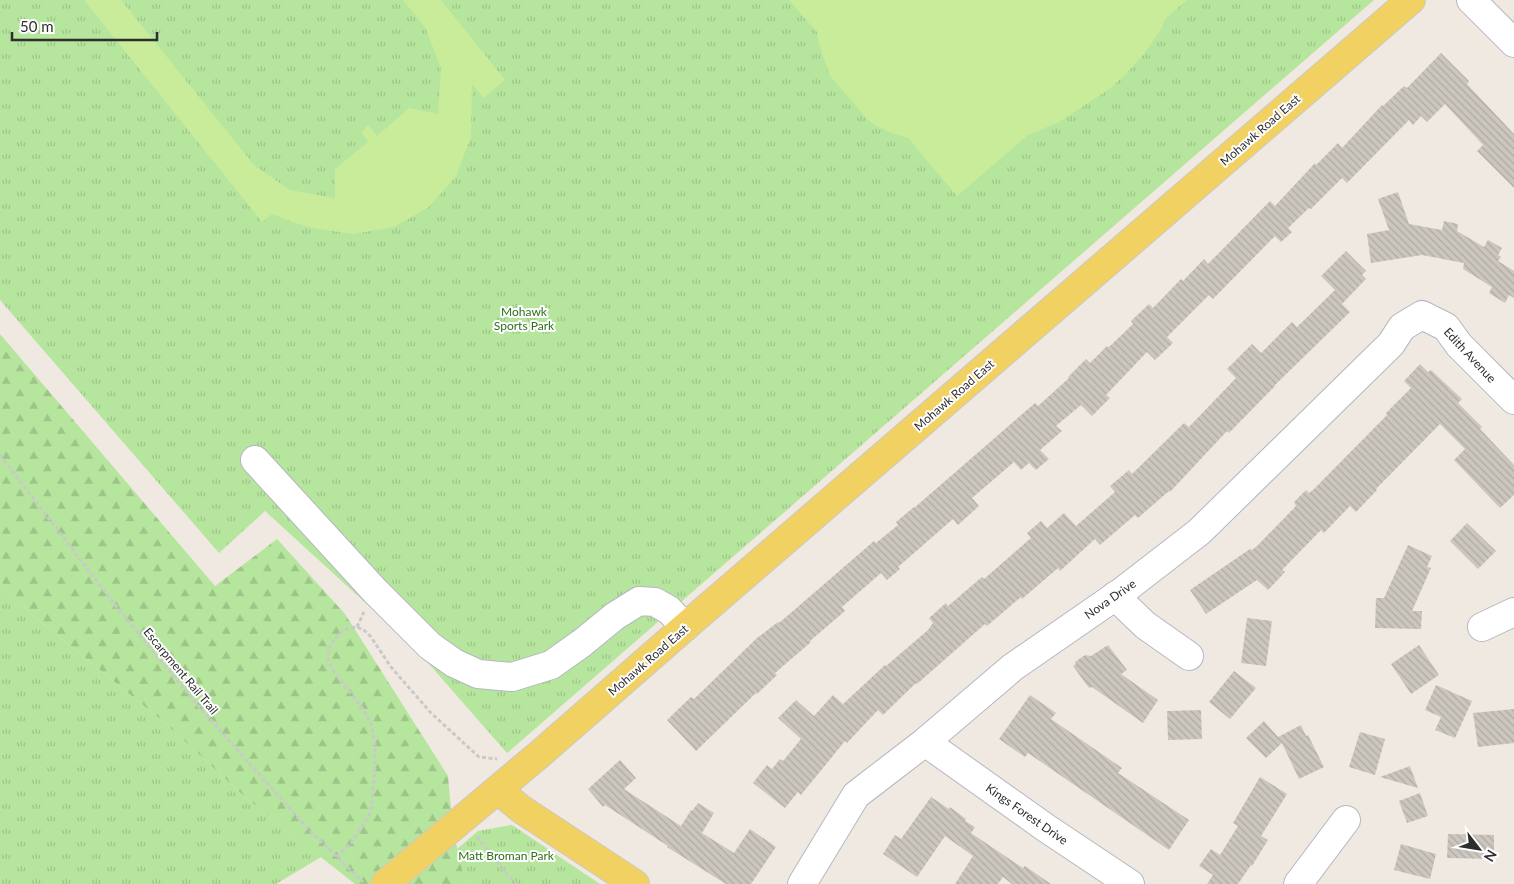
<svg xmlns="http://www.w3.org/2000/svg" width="1514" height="884" font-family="Lato,sans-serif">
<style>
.forest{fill:url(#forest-firs)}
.park{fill:url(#park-tufts)}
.pitch{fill:#c9ec9a}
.building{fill:url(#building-back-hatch)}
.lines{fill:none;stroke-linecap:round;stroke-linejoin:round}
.minor-casing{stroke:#b4b7c1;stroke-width:30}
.major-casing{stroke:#c9c9c9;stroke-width:30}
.path{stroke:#c9c9c9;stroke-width:3;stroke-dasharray:4 2.5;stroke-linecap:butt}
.minor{stroke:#fff;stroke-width:28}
.major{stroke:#f2d163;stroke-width:28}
.labels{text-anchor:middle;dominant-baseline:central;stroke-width:4;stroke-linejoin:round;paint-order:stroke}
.street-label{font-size:12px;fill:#2e2e2e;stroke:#fff}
.park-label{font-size:12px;fill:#2c6e1b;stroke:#fff}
</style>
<defs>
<pattern id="forest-firs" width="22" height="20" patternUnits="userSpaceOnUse" patternTransform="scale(1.25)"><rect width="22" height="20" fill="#b6e59e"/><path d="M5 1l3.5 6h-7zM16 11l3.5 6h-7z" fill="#9dc588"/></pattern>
<pattern id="park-tufts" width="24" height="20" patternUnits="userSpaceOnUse" patternTransform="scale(1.25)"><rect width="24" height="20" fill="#b6e59e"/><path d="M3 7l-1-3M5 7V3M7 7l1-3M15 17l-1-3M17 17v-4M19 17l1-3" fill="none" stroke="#9dc588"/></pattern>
<pattern id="building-back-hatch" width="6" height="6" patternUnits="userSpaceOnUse" patternTransform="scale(1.25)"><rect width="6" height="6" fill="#cbc7bf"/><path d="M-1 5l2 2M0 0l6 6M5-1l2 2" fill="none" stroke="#afaba4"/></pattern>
</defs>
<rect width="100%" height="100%" fill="#efe9e1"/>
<path class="forest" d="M0,334l215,252 62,-47 68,75 103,162 5,56 12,48 6,4h-116l-108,-85 -81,-75 -135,-110 -31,-33z"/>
<g class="park">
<path d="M0,0h1374l-867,753 -92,-105 -150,-137 -46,42 -219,-253z"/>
<path d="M0,581l31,33 135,110 81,75 74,58 -45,27h-276z"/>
<path d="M512,825l88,59h-130l-5,-4 -8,-31 21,-18z"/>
</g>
<g class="pitch">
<path d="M84,0h37l133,165 36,25 45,8v-29l33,-27 -7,-10 7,-7 9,11 32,-28 29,6 3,-46 -16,-41 -22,-27h38l64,80 -21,18 -12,-14 -1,53 -15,39 -27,31 -35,20 -41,7 -40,-6 -21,-6 -20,-8 -10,8z"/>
<path d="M789,0h398l-21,18 -6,13 -17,24 -19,21 -16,14 -49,32 -31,13 -71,61 -49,-58 -17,-5 -18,-9 -6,-5 -37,-43 -11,-32 -2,-12z"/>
</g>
<g class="building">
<path d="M1441,53l28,28 -2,3 47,50v54l-37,-37 6,-6 -38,-41 -18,18 -6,-6 -8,9 -4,-5 -62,63 -5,-5 -31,31 -2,-1 -21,20 4,4 -11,10 -6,-6 -62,63 -4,-4 -42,42 6,6 -18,17 -8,-8 -41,43 4,3 -18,18 -11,-11 -25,21 6,5 -22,19 9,9 -13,11 -7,-7 -8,7 -7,-8 -42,36 7,8 -21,19 -5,-6 -55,48 2,2 -13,11 -6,-7 -39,34 3,4 -35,30 1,1 -36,31 2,2 -20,19 -1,-1 -60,58 -29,-31 24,-23 3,2 63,-61 21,-16 1,1 95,-82 2,2 22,-18 -2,-3 18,-15v1l121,-105 3,3 31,-28 -1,-1 18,-18 4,4 17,-17 2,1 24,-23 -2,-3 18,-17 4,4 28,-29 2,2 21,-22 4,5 62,-63 5,5 40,-43 1,2 22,-22 4,5 40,-43 1,1 21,-20 3,2z"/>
<path d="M1398,192l11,32 33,6 2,-9 14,3 -1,7 27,16 4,-7 14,8 -4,7 3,2 -3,4 16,10v27l-5,-3 -4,8 -16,-10 3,-6 -29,-18 1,-6 -42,-8 -51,8 -4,-29 22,-4 -11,-31z"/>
<path d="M1346,251l20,20 -4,4 4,4 -24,25 8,8 -75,73v1l-46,47 -2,-2 -57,61 -1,-1 -31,27 -3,-3 -35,30 -5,-6 -35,32 -2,-3 -36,31 -1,-2 -34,29 -2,-2 -68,60 -1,-1 -33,32 -5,-5 -31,33 -2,-2 -44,54 -3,-3 -13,16 -32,-25 14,-18 5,4 8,-10 3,2 18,-22 -23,-21 18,-18 18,16 19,-21 10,9 42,-39 1,1 42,-36 5,-7 -4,-5 17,-15 2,3 34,-29 2,2 47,-41 -4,-5 14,-12 6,7 17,-15 12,13 39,-34 -5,-6 19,-16 3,4 52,-51 5,4 47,-49 -9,-9 25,-25 9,9 31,-31 5,5 38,-37 -14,-14z"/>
<path d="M1420,364l8,8 3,-2 31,29 -4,4 24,24 -2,2 34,36v30l-14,13 -46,-48 11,-11 -25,-25 -64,65 1,1 -21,22 -6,-6 -26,27 -3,-3 -39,40 3,2 -17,18 -11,-10 -51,34 -16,-24 60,-41 2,1 5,-4 39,-40 -2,-4 12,-12 3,3 5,-4 73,-74 -1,-2 25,-25 -7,-7z"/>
<path d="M1467,523l29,28 -18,18 -28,-28z"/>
<path d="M1408,545l24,11 -5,11 4,1 -19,43h10l-1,18 -46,-1 1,-30h8z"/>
<path d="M1247,618l25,3 -6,45 -25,-3z"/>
<path d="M1108,645l19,25 -6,4 37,26 -15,23 -51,-36 -3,1 -16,-22 3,-2 -1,-2 10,-7 6,1z"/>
<path d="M1419,645l20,30 -28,19 -20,-30z"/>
<path d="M1234,671l22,17 -26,31 -21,-17z"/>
<path d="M1436,685l36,16 -17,37 -20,-8 6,-13 -16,-7z"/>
<path d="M1030,695l26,18 -5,6 71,49 -4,5 71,47 -20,30 -141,-97 -3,4 -26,-18z"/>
<path d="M1514,709v34l-36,4 -5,-34z"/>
<path d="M1201,710l1,29 -34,1 -1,-29z"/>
<path d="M1264,721l14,16 23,-12 5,11 2,-1 16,32 -25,12 -17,-36 -16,15 -20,-20z"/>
<path d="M1360,732l25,7 -10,36 -26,-8z"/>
<path d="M620,760l16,18 -12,11 57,37 10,-16 1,1 6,-8 16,10 -12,20 32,20 16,-24 26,18 -25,37h-25l-59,-37 1,-1 -63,-41 -2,2 -15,-18z"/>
<path d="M1410,766l8,22 -38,-11z"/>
<path d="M1260,777l27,17 -26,42 7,4 -16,26 -1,-1 -13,19h-31l6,-9 -14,-9 12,-17 9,6 18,-29 -5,-3z"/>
<path d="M1420,793l8,23 -21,7 -8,-22z"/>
<path d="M931,797l18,12 1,-2 16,12 -1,2 10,6 -4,6 52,35 2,-2 26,18h-39l-9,-7 -5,7h-43l18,-28 -28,-20 -28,41 -34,-23 12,-19 6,4z"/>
<path d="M1448,834l46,1v24l-47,-1z"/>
<path d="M1401,844l35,10 -6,25 -36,-9z"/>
</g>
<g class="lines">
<defs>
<g id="minor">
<path d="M1471,0l43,43"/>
<path d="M255,460l120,131 55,55 24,17 24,11 34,3 39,-12 31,-22 33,-27 24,-15 16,1 14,8 16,17"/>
<path d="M1115,596l30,29 44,31"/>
<path d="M1482,627l32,-15"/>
<path d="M925,742l121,86 84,56"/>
<path d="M802,884l54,-89 69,-53 88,-75 107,-74 79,-61 192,-188 11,-17 20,-12 24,12 13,18 55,55"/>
<path d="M1298,884l48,-64"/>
</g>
<g id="major">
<path d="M498,790l23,19 114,75"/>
<path d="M385,884l156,-131 144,-126 726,-627"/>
</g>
</defs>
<use href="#minor" class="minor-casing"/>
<use href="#major" class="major-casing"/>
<g class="path">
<path d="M0,455l119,155 81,98 108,121 55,53"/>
<path d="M357,627l7,-15"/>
<path d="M477,837l30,37 9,10"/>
<path d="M337,857l15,-15 19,-30 4,-46v-23l-4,-19 -8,-15 -29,-37 -6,-12v-11l11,-16 7,-4 11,-2 8,4 6,6 20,30 40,46 48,44 18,2"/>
</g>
<use href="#minor" class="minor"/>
<use href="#major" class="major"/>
</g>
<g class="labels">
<g class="street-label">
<text transform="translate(1260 130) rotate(-41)">Mohawk Road East</text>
<text transform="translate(1470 355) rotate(47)">Edith Avenue</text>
<text transform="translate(954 395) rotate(-41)">Mohawk Road East</text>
<text transform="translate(1110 599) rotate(-35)">Nova Drive</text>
<text transform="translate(648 660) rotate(-41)">Mohawk Road East</text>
<text transform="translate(181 671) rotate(50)">Escarpment Rail Trail</text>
<text transform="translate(1027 814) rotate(35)">Kings Forest Drive</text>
</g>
<g class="park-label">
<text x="524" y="311">Mohawk<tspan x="524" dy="14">Sports Park</tspan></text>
<text x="506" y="855">Matt Broman Park</text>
</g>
</g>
<g transform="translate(1479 849) rotate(121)" stroke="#ffffff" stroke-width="4" paint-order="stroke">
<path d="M0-4L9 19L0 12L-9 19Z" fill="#2e2e2e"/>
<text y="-8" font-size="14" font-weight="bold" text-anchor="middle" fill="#2e2e2e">N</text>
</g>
<path d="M12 32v8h145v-8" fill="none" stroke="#2e2e2e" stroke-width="2.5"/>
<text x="20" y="32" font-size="15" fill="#2e2e2e" stroke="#ffffff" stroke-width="4" paint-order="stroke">50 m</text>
</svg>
